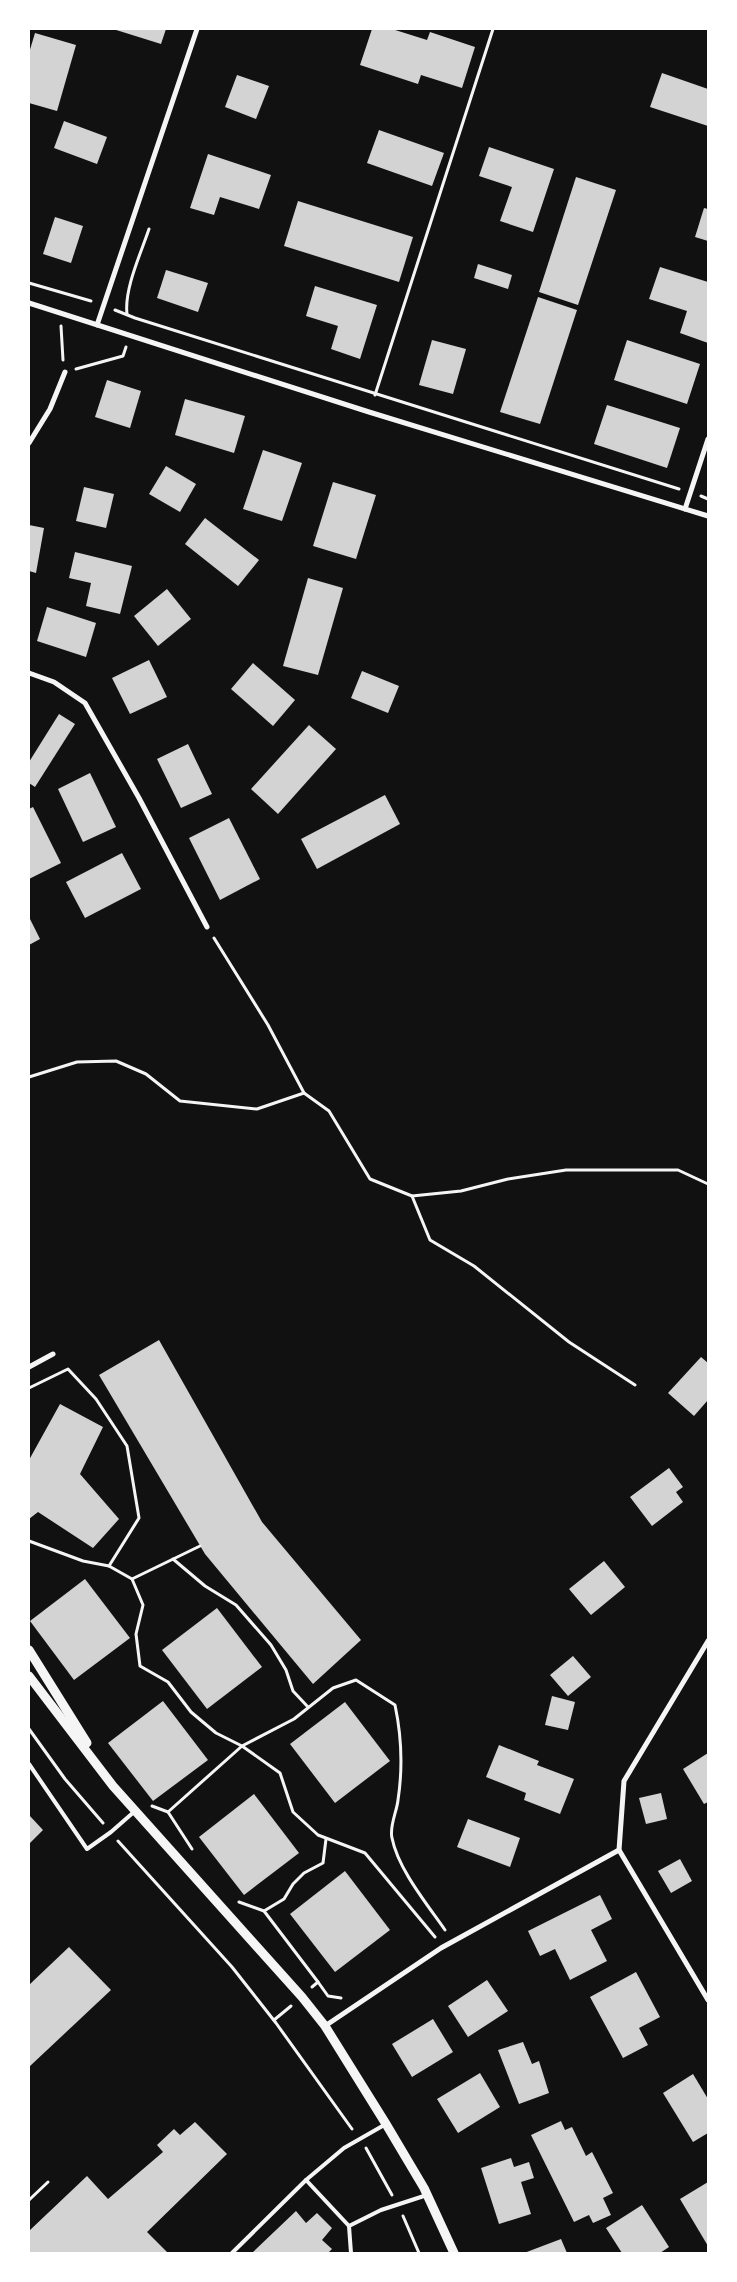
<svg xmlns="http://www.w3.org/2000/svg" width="737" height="2282" font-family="'Varela Round',sans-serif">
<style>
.building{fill:#d3d3d3}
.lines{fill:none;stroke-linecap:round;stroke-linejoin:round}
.path{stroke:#f5f5f5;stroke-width:3}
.service{stroke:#f5f5f5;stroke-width:4}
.minor{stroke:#f5f5f5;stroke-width:5}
.tertiary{stroke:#f5f5f5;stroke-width:9}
</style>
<rect width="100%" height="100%" fill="#111"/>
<g class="building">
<path d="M113,29h53l-5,15z"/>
<path d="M372,29h20l35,11 3,-8 45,15 -13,41 -41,-13 -3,9 -58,-19z"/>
<path d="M35,33l41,12 -19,66 -28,-8v-50z"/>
<path d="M662,73l46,16v37l-58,-19z"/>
<path d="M237,75l32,11 -13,33 -31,-12z"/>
<path d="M64,121l43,16 -10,27 -43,-16z"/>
<path d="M379,130l65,23 -12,33 -65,-23z"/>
<path d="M489,147l65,22 -21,63 -33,-11 12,-34 -33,-11z"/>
<path d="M208,154l63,21 -12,34 -39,-12 -6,18 -24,-7z"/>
<path d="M576,177l40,13 -38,115 -39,-13z"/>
<path d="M298,201l115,36 -14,45 -115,-36z"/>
<path d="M704,208l4,1v32l-13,-4z"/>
<path d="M55,217l28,9 -12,37 -28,-9z"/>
<path d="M478,264l34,11 -4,14 -34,-11z"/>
<path d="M660,267l48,15v61l-28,-10 7,-22 -38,-12z"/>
<path d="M166,270l42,13 -10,29 -41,-14z"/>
<path d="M315,286l62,19 -17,54 -29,-10 7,-23 -32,-10z"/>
<path d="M538,297l39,13 -37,114 -40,-12z"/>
<path d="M432,340l34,9 -13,45 -34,-9z"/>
<path d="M627,340l73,24 -13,40 -73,-24z"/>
<path d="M107,380l34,11 -11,37 -35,-11z"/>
<path d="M185,399l60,17 -11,37 -59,-18z"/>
<path d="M607,405l73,23 -13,40 -73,-24z"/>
<path d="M263,450l39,13 -20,58 -39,-12z"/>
<path d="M166,466l30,18 -16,28 -31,-18z"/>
<path d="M333,482l43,13 -20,64 -43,-13z"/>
<path d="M84,487l30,7 -8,34 -30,-7z"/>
<path d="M205,518l54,42 -21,26 -53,-42z"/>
<path d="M29,525l15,3 -8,45 -7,-2z"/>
<path d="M75,552l57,14 -12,48 -34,-8 5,-23 -22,-5z"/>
<path d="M308,578l35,10 -25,87 -35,-9z"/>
<path d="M167,589l24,30 -33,27 -24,-30z"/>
<path d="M47,607l49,16 -10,34 -49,-16z"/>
<path d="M149,660l18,37 -37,17 -18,-36z"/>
<path d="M253,663l42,37 -22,26 -42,-37z"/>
<path d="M362,671l37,15 -11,27 -37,-15z"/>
<path d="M59,714l16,10 -40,63 -6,-4v-21z"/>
<path d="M309,725l27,24 -58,65 -27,-25z"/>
<path d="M188,744l24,50 -31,14 -24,-49z"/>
<path d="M90,773l26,54 -33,15 -25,-53z"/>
<path d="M385,795l15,29 -83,45 -16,-30z"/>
<path d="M33,807l28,56 -32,16v-70z"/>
<path d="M229,818l31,61 -40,21 -31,-62z"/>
<path d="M122,853l19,36 -56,29 -19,-36z"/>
<path d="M29,917l11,22 -11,6z"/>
<path d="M159,1340l103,182 99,118 -48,44 -108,-130 -106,-179z"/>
<path d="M701,1357l7,6v37l-14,16 -26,-23z"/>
<path d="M60,1404l43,23 -23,47 39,45 -26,29 -55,-36 -9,7v-59z"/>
<path d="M669,1468l14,19 -7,5 7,10 -31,24 -22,-29z"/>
<path d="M604,1561l21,26 -34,28 -22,-26z"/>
<path d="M85,1579l45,59 -56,42 -44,-59z"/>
<path d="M217,1608l45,59 -55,42 -45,-59z"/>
<path d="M573,1656l18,21 -23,19 -18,-21z"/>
<path d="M552,1696l23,6 -7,28 -23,-5z"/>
<path d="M163,1701l45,59 -55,41 -45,-58z"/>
<path d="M345,1702l45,59 -55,42 -45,-59z"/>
<path d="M499,1745l40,16 -2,4 37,14 -14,35 -36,-14 2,-7 -40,-16z"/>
<path d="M708,1753v49l-4,2 -21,-35z"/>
<path d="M661,1793l6,26 -21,5 -7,-26z"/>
<path d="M254,1794l45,59 -55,42 -45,-58z"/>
<path d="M29,1815l14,15 -14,14z"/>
<path d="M468,1819l52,19 -10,29 -53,-20z"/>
<path d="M680,1859l12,22 -21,12 -13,-22z"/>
<path d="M345,1871l45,59 -55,42 -45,-58z"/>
<path d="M600,1895l12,24 -21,11 16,31 -37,19 -15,-31 -15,7 -12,-25z"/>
<path d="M69,1947l42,43 -82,77v-82z"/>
<path d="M636,1972l24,45 -21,11 9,17 -25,13 -33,-61z"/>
<path d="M487,1980l21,31 -40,26 -20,-31z"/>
<path d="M433,2019l20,33 -41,25 -20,-33z"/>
<path d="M523,2042l9,22 7,-3 10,32 -30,11 -21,-54z"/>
<path d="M480,2073l20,34 -42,26 -21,-34z"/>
<path d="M693,2074l15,25v34l-15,9 -30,-49z"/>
<path d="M561,2121l4,9 7,-3 14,29 6,-4 21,41 -10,5 8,17 -18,8 -4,-8 -15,7 -43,-87z"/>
<path d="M195,2122l32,32 -80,78 21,21h-139v-22l58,-55 21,23 55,-47 -6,-7 17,-16 6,6z"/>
<path d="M511,2158l3,9 15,-5 5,16 -13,4 10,32 -32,10 -18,-56z"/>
<path d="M708,2182v64l-28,-47z"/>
<path d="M642,2205l27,42 -9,6h-38l-16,-25z"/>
<path d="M296,2211l10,12 11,-10 15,15 -10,12 10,9 -4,4h-76z"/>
<path d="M561,2239l6,14h-43z"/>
</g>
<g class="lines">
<g class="path">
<path d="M29,283l62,18"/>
<path d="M115,310l20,8 544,171"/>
<path d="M127,314c-3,-25 14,-61 22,-85"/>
<path d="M61,326l2,34"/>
<path d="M76,369l47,-13 3,-9"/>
<path d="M375,395l118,-366"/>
<path d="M701,496l7,3"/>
<path d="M214,938l54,87 36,68"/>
<path d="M29,1077l48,-15 39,-1 30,13 34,27 77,8 47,-16 25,18 41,68 42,17 49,-5 47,-12 58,-9h112l30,14"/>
<path d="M412,1196l18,44 44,26 95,76 66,43"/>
<path d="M29,1388l39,-19 28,30 31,47 12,72 -30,48 23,13 11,26 -7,29 4,32 28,16 23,30 25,21 26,13 52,-27 39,-31 23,-8 39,25c7,33 8,62 3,95 -1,11 -9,27 -6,38 6,31 35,66 53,92"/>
<path d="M29,1541l54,20 26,5"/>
<path d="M173,1559l32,27 31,19 35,40 15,25 7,21 15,16"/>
<path d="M132,1579l68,-33"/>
<path d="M29,1729l36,50 38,44"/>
<path d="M152,1806l16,6 24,37"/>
<path d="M168,1812l74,-66 38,27 13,39 25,23 47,18 70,84"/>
<path d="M118,1841l114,126 44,56 76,106"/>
<path d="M239,1902l25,9 54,71"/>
<path d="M264,1911l20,-12 9,-15 11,-11 19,-10 3,-24"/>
<path d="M312,1987l6,-5 10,14 13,2"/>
<path d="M274,2020l17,-14"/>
<path d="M366,2148l26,47"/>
<path d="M29,2200l19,-18"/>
<path d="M403,2216l16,37"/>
</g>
<g class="service">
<path d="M29,1764l58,85 24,-17 24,-21"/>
<path d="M306,2180l43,46"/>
<path d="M232,2253l74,-73 38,-32 42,-24"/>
<path d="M351,2253l-2,-27 32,-16 46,-15"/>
</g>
<g class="minor">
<path d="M29,303l340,109 339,104"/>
<path d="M97,325l100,-296"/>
<path d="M29,443l21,-34 15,-37"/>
<path d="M685,509l23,-70"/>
<path d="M29,673l25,9 31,21 54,95 68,129"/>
<path d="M29,1367l24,-13"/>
<path d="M619,1850l89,150"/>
<path d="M325,2026l116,-78 178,-98 5,-69 84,-140"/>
</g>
<g class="tertiary">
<path d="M29,1650l58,93"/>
<path d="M29,1676l84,110 189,211 23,29 61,98 38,64 30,65"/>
</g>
</g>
<rect width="737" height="2282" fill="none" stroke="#ffffff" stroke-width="60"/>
</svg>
